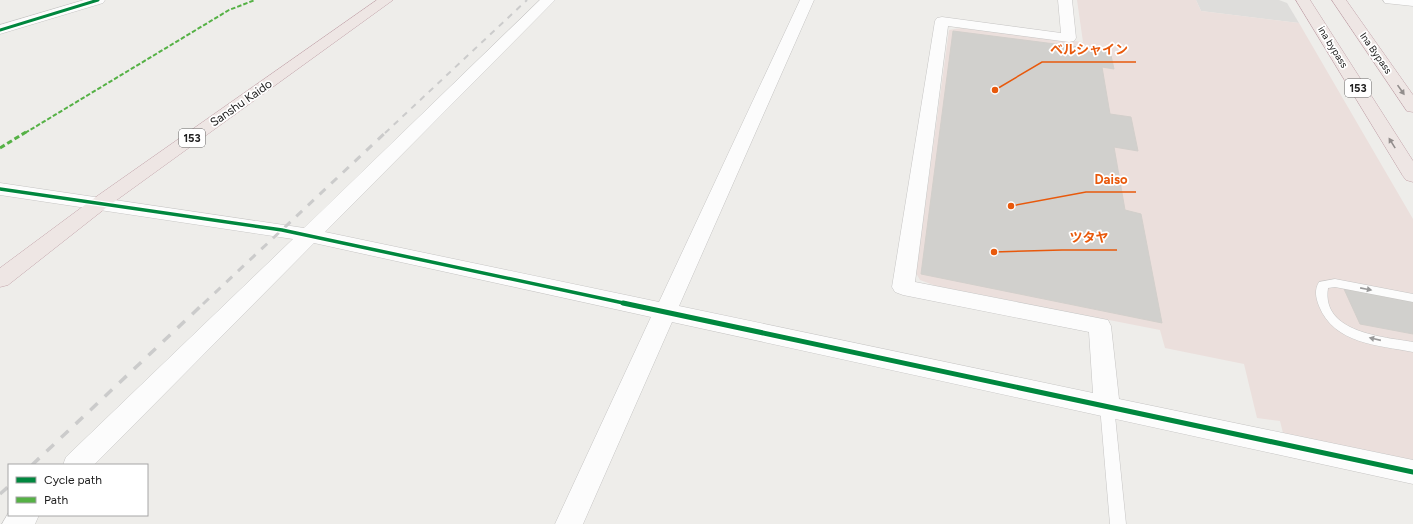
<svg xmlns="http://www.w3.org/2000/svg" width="1413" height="524" font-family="Figtree,'Noto Sans JP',sans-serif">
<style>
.residential{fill:#dedddb}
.commercial{fill:#ebdfdc}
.building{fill:#d1d0cd;stroke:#d2cfcb}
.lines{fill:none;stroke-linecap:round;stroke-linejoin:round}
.service-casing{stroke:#c6c5c4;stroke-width:1}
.minor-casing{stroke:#c6c5c4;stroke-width:1}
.trunk-casing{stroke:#c2a3aa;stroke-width:1}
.service{fill:#fcfcfc;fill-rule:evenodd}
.minor{fill:#fcfcfc;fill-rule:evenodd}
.trunk{fill:#eee6e4;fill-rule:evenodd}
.rail-far2{stroke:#cbcbcb;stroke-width:2;stroke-dasharray:6 6;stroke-linecap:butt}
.rail-far1{stroke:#cbcbcb;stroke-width:3;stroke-dasharray:8 8;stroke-linecap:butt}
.rail{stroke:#cbcbcb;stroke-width:3.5;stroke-dasharray:10 10;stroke-linecap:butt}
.quiet-far1{stroke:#55b145;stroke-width:2;stroke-dasharray:4.5 2;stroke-linecap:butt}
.quiet{stroke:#55b145;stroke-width:3;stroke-dasharray:5.5 3;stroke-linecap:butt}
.cycleway-far2-casing{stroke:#fff;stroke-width:5}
.cycleway-far1-casing{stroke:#fff;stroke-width:6}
.cycleway-casing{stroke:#fff;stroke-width:8}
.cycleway-far2{stroke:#00873e;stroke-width:3}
.cycleway-far1{stroke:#00873e;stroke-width:3.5}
.cycleway{stroke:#00873e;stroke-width:5}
.oneway{fill:#928d8c}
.oneway2{fill:#999}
.labels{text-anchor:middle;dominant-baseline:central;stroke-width:3.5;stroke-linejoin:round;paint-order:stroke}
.far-street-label{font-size:10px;fill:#212121;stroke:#fff}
.shield{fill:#fff;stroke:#646464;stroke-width:1}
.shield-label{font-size:11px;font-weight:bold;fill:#212121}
.street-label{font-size:12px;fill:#212121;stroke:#fff}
.leader{fill:none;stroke:#e8590c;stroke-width:1.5}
.callout-dot{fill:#e8590c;stroke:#fff;stroke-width:1.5}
.callout-label{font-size:13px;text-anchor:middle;font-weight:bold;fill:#e8590c;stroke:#fff;stroke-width:3.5;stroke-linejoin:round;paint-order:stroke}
</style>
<rect width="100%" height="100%" fill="#eeedea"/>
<path class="residential" d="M1196,0h83l8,3 12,20 -98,-12z"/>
<path class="commercial" d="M1077,0h119l5,11 98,12 114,196v241l-130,-27 -3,-12 -23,-3 -13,-54 -79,-16 -5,-18 -224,-44 -16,-6 -4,-7 33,-243 12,-2 122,14z"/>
<g class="building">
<path d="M953,31l157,20 4,18 -12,-2 8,47 21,3 7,34 -24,-4 11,63 16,4 21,109 -241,-49z"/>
<path d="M1344,289l69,13v32l-53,-10z"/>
</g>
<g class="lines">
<defs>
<g id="service">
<path d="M1335,279l78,15v8l-78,-15 -7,1c-7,45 56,49 85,54v10c-35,-7 -79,-8 -94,-46 -3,-8 -5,-16 0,-24z"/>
<path d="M1107,401l5,1 2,4 12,118h-16l-10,-118 2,-4z"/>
</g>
<g id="minor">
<path d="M84,0h21l-2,3 -103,31v-9z"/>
<path d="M540,0h15l-230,232 334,70 141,-302h14l-135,306 414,87 -4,-61 -186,-37 -8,-3 -3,-5 43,-266 2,-3 5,-1 119,16 -3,-33h14l4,38 -2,3 -5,1 -121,-16 -33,256 193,38 3,6 8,73 294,61v24l-741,-162 -89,202h-28l96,-207 -337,-74 -220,222h-31l3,-8 227,-218 -293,-44v-12l304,45z"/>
<path d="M1383,0h30v6l-28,-3z"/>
<path d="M9,512v3h30l-4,9h-33z"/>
</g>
<g id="trunk">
<path d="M377,0h16l-286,207 -99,78 -8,2v-19l93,-69z"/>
<path d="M1296,0h14l103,161v21l-7,-2 -3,-4z"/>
<path d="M1332,0h14l67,95v17l-6,-1z"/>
</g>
</defs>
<use href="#service" class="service-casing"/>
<use href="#minor" class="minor-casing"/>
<use href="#trunk" class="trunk-casing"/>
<use href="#service" class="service"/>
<use href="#minor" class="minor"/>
<use href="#trunk" class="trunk"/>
<path class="rail-far2" d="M385,133l142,-133"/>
<path class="rail-far1" d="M203,304l183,-172"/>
<g class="rail">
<path d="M32,465l172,-162"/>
<path d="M0,494l9,-8"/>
</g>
<path class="quiet-far1" d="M25,133l204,-123 26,-10"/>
<path class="quiet" d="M0,148l26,-16"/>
<defs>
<path id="cycleway-far2" d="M0,30l98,-30"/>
<path id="cycleway-far1" d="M0,189l282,41 346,74"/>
<path id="cycleway" d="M623,303l790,169"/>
</defs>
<use href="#cycleway-far2" class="cycleway-far2-casing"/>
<use href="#cycleway-far1" class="cycleway-far1-casing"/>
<use href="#cycleway" class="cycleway-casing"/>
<use href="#cycleway-far2" class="cycleway-far2"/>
<use href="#cycleway-far1" class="cycleway-far1"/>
<use href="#cycleway" class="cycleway"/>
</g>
<defs><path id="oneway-solid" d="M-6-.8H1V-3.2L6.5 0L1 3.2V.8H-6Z"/></defs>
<g class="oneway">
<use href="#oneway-solid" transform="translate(1401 90) rotate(55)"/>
<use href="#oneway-solid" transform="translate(1392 143) rotate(-122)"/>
</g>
<g class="oneway2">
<use href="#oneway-solid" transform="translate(1366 289) rotate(11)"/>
<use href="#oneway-solid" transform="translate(1375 339) rotate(-167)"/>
</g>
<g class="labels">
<g class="far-street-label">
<text transform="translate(1333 47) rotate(58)">ina bypass</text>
<text transform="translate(1376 53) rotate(55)">Ina Bypass</text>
</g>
<g class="shield">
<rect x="1345" y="79" width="26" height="18" rx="3"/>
<rect x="179" y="129" width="26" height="18" rx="3"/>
</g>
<g class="shield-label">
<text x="1358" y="88">153</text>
<text x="192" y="138">153</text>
</g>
<g class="street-label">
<text transform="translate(241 103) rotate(-35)">Sanshu Kaido</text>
</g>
</g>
<path class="leader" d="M995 90L1042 62H1136M1011 206L1086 192H1136M994 252L1062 250H1117"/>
<g class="callout-dot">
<circle cx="995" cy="90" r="4"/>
<circle cx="1011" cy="206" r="4"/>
<circle cx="994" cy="252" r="4"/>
</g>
<g class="callout-label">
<text x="1089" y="54">ベルシャイン</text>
<text x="1111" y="184">Daiso</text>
<text x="1089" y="242">ツタヤ</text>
</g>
<rect x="8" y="464" width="140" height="52" fill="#ffffff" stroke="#a6a6a6"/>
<rect x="16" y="477" width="20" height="6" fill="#00873e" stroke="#a6a6a6"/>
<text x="44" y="484" font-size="12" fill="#212121">Cycle path</text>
<rect x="16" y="497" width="20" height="6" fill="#55b145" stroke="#a6a6a6"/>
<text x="44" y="504" font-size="12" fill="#212121">Path</text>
</svg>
